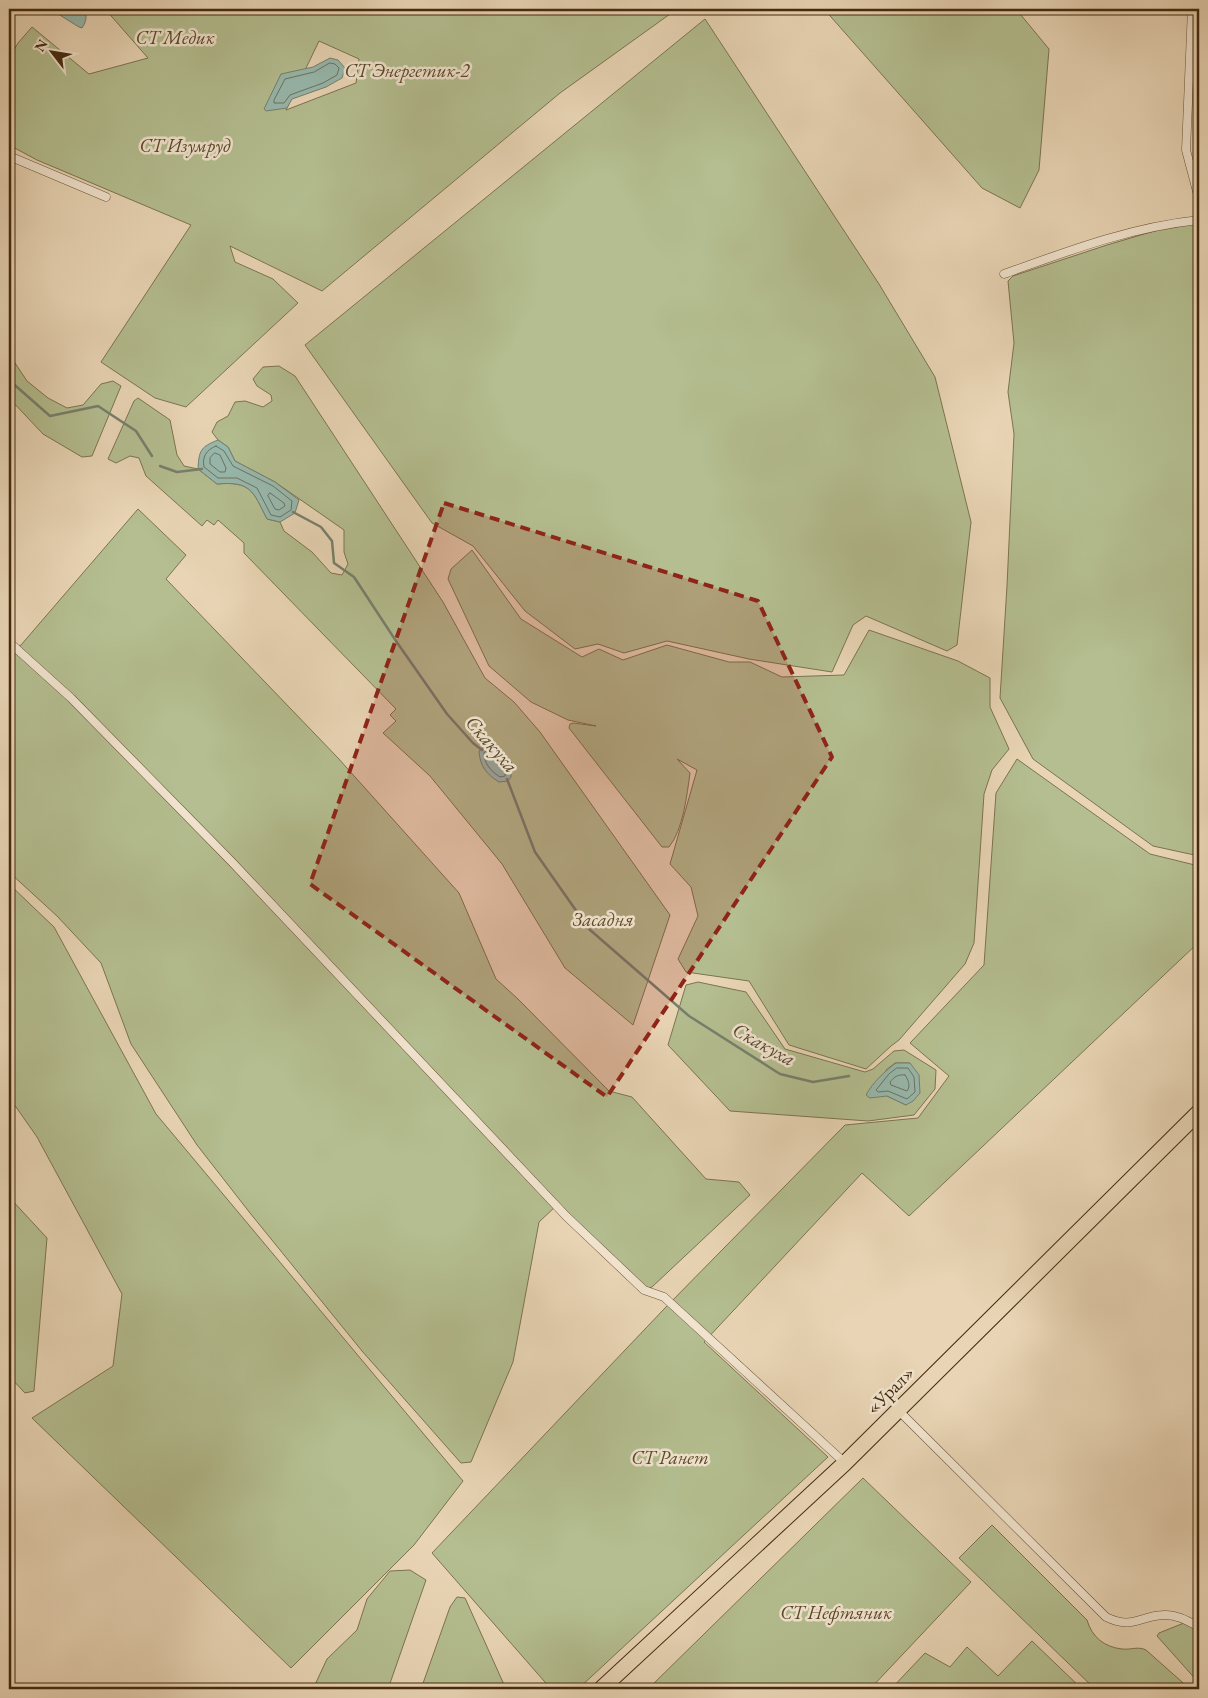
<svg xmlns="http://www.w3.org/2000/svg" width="1208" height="1698" font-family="'EB Garamond',serif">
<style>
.green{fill:#b4be90;stroke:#7c7450;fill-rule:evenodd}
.water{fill:#97b9ae;stroke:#76806e}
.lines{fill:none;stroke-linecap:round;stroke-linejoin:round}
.shore{stroke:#6e725e;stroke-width:1}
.stream{stroke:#76806e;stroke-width:2.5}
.street-casing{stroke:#6e5638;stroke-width:9}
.highway-casing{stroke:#452b0f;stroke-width:17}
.street{stroke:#f1e4cf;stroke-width:8}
.highway{stroke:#e9d5b5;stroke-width:15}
.marked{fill:#8f2418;fill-opacity:0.2;stroke:#8f2418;stroke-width:4;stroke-dasharray:10 6;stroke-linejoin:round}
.labels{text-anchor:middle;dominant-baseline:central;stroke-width:5;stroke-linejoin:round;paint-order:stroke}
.park-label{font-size:19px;font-style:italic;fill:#5b4829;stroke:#f1e4cf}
.street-label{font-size:19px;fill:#452b0f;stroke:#f1e4cf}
.water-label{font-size:20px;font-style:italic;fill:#55472f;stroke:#f1e4cf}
</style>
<rect width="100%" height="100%" fill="#e9d5b5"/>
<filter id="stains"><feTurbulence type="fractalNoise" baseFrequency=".004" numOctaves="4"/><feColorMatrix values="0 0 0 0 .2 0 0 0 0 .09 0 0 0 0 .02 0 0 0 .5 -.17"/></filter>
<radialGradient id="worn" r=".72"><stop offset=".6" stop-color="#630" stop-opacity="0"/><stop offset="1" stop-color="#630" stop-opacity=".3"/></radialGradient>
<g class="green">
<path d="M105,9h572l-117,84 -238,198 -92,-45 5,16 38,17 25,24 -112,104 -31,-9 -54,-36 90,-137 -154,-65 -28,-15v-86l9,-16 14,-16 57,47 59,-16zM319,41l40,18 -3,24 -70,27z"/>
<path d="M824,9h192l33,40 -10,121 -19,38 -38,-20z"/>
<path d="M705,19l174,265 56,93 36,145 -14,123 -10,6 -81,-35 -13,9 -21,47 -83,-13 -82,-18 -43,12 -26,-9 -23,5 -50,-38 -52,-65 -41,-23 -127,-178z"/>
<path d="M1191,224l8,2v630l-46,-10 -120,-87 -33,-61 7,-112 7,-152 -6,-42 6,-49 -6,-62 5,-5 94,-31 64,-19z"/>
<path d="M9,354l18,27 21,17 19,10 16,-3 18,-21 12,-3 8,5 -29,70 -10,1 -39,-23 -34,-36z"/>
<path d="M279,366l16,10 148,226 42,76 29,24 26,30 130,183 -37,110 -68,-57 -63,-104 -72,-88 -47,-43 13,-12 -6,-6 6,-6 -152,-156v-10l-26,-23 -4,5 -7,-5 -5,6 -56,-50 -7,-18 -9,-2 -14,7 -8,-4 26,-58 4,-3 32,22 7,35 7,11 14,3 19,15c34,-3 36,7 50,35l13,3 4,9 28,21 19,21 11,2 6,-11 -4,-12v-22l-69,-48 -40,-21 -7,-14 -10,-7 -6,-8 5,-10 11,-6 7,-14 10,-1 18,6 9,-6 -1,-6 -14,-9 -4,-7 10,-12z"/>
<path d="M138,509l48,46 -20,24 172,179 121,135 37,86 22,20 91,92 23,6 74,82 33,3 11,13 -98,92 -7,2 -89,-83 -17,16 -26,140 -42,100 -10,1 -99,-112 -112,-138 -53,-68 -66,-101 -30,-81 -44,-47 -48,-44v-220l12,-7z"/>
<path d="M472,550l49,69 61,38 17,-8 24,11 44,-15 62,17h21l32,15 62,-2 25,-45 89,31 32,17v29l19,42 -17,21 -8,24 -10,149 -9,21 -66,76 -8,6 -25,23 -77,-24 -40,-64 -63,-9 -8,-13 20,-43 -7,-29 -21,-23 27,-94 -20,-11 13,14c-3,22 -7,57 -21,74h-7l-93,-119 1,-4 3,-1 23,3 -28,-6 -37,-18 -42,-36 -41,-87 3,-10z"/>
<path d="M1017,759l133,95 49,12v76l-290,274 -47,-43 -158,169 124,115 -250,232h-27l-119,-136 233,-245 180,-183 73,-7 31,-42 -39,-33 74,-78 12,-172z"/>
<path d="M9,884l45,43 102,187 307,367 -49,64 -123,123 -259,-250 81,-52 9,-72 -85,-157 -28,-40z"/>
<path d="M698,982l48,10 39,57 80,23 8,-3 21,-18 10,-1 32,20 -1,19 -21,26 -46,6 -138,-10 -62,-66 18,-60zM895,1063h15l-4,42 -19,-9 -1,-26z"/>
<path d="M9,1197l38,41 -13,153 -9,2 -16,-17z"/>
<path d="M863,1478l108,104 -101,107h-222z"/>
<path d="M992,1525l95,95c5,17 17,27 35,29 9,1 16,-3 24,1l44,39h-95l-136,-131z"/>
<path d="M410,1570l16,10 -38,109h-75l14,-30 30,-29 10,-31 23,-28z"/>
<path d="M457,1597l8,1 41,91h-85l29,-82z"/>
<path d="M1184,1623l11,5 4,4v51l-42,-47 2,-3z"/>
<path d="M1032,1641l50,48h-191l34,-36 25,14 17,-20 31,29z"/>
</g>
<g class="water">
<path d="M50,9h34c3,6 3,12 -2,19l-3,-1z"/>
<path d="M330,58l8,2 7,8 -3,10 -16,9 -34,12 -5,9 -21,3 -2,-2 17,-35 32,-7z"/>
<path d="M218,440l10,7 7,14 40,21 24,18 -4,13 -15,9 -13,-3c-14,-28 -16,-38 -50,-35l-19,-15c1,-18 2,-22 20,-29z"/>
<path d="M486,746l15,4 11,13 -1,14 -3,4 -9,1c-13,-8 -19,-16 -20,-31z"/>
<path d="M896,1063h14l9,12 1,18 -7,8 -7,4 -19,-9 -17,2 -4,-3c7,-13 18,-23 30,-32z"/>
</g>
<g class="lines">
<g class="shore">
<path d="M330,63l5,1 4,4 -2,7 -14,8 -33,12 -6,8h-10v-3l11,-21 29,-7z"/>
<path d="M216,446l8,5 9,15 40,20 19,15 -1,9 -11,7 -9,-2 -14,-27 -20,-10h-19l-14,-11c-2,-10 2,-17 12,-21z"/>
<path d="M215,453l5,2 6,13 -1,4h-5l-10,-8v-6z"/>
<path d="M270,493l14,10 1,3 -6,4 -4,-1 -7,-13z"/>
<path d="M487,751l11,4 8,9 -1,12 -5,1c-9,-6 -16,-13 -16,-24z"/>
<path d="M897,1068h11l6,9 1,15 -8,7 -19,-8 -10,1 -2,-2 13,-16z"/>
<path d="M905,1075c3,4 6,11 2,16l-16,-6 -1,-3c4,-5 8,-8 15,-7z"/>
</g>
<g class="stream">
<path d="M9,380l41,36 48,-10 38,25 16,25"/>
<path d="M160,466l17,6 25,-3"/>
<path d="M293,512l28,15 11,14 2,22 20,14 42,64 51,73 26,29 9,7"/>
<path d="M507,779l28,73 54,77 100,87 91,58 33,8 36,-6"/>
</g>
<defs>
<g id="street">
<path d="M1192,9l-6,141 13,49"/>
<path d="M9,156l97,41"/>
<path d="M1004,274c64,-23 127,-47 195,-54"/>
<path d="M9,642l62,56 160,163 335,355 78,74 20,7 181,166"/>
<path d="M898,1410l208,207c27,13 33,-1 57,-2 13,-1 25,6 36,12"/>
</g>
<path id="highway" d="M601,1689l244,-226 354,-351"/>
</defs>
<use href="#street" class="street-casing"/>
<use href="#highway" class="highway-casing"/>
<use href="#street" class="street"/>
<use href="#highway" class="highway"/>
</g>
<path class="marked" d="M444,503l314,98 74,156 -225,340 -297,-213z"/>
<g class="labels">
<g class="park-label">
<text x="175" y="37">СТ Медик</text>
<text x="407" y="70">СТ Энергетик-2</text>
<text x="185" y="145">СТ Изумруд</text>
<text x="603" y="919">Засадня</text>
<text x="670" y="1457">СТ Ранет</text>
<text x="836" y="1612">СТ Нефтяник</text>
</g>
<g class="street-label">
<text transform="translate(890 1390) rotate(-45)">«Урал»</text>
</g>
<g class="water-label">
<text transform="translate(492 744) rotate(49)">Скакуха</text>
<text transform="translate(764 1044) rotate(29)">Скакуха</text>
</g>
</g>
<rect width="1208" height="1698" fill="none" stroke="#e9d5b5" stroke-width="30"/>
<rect x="10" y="10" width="1188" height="1678" fill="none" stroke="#452b0f" stroke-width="2.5"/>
<rect x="15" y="15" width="1178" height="1668" fill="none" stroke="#452b0f"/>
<g transform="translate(52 52) rotate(301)" stroke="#f1e4cf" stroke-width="4" paint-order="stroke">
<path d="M0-4L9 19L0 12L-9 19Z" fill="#452b0f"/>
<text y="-8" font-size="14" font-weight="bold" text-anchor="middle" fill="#452b0f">N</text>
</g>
<rect width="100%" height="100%" filter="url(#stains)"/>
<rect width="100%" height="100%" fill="url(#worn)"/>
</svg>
